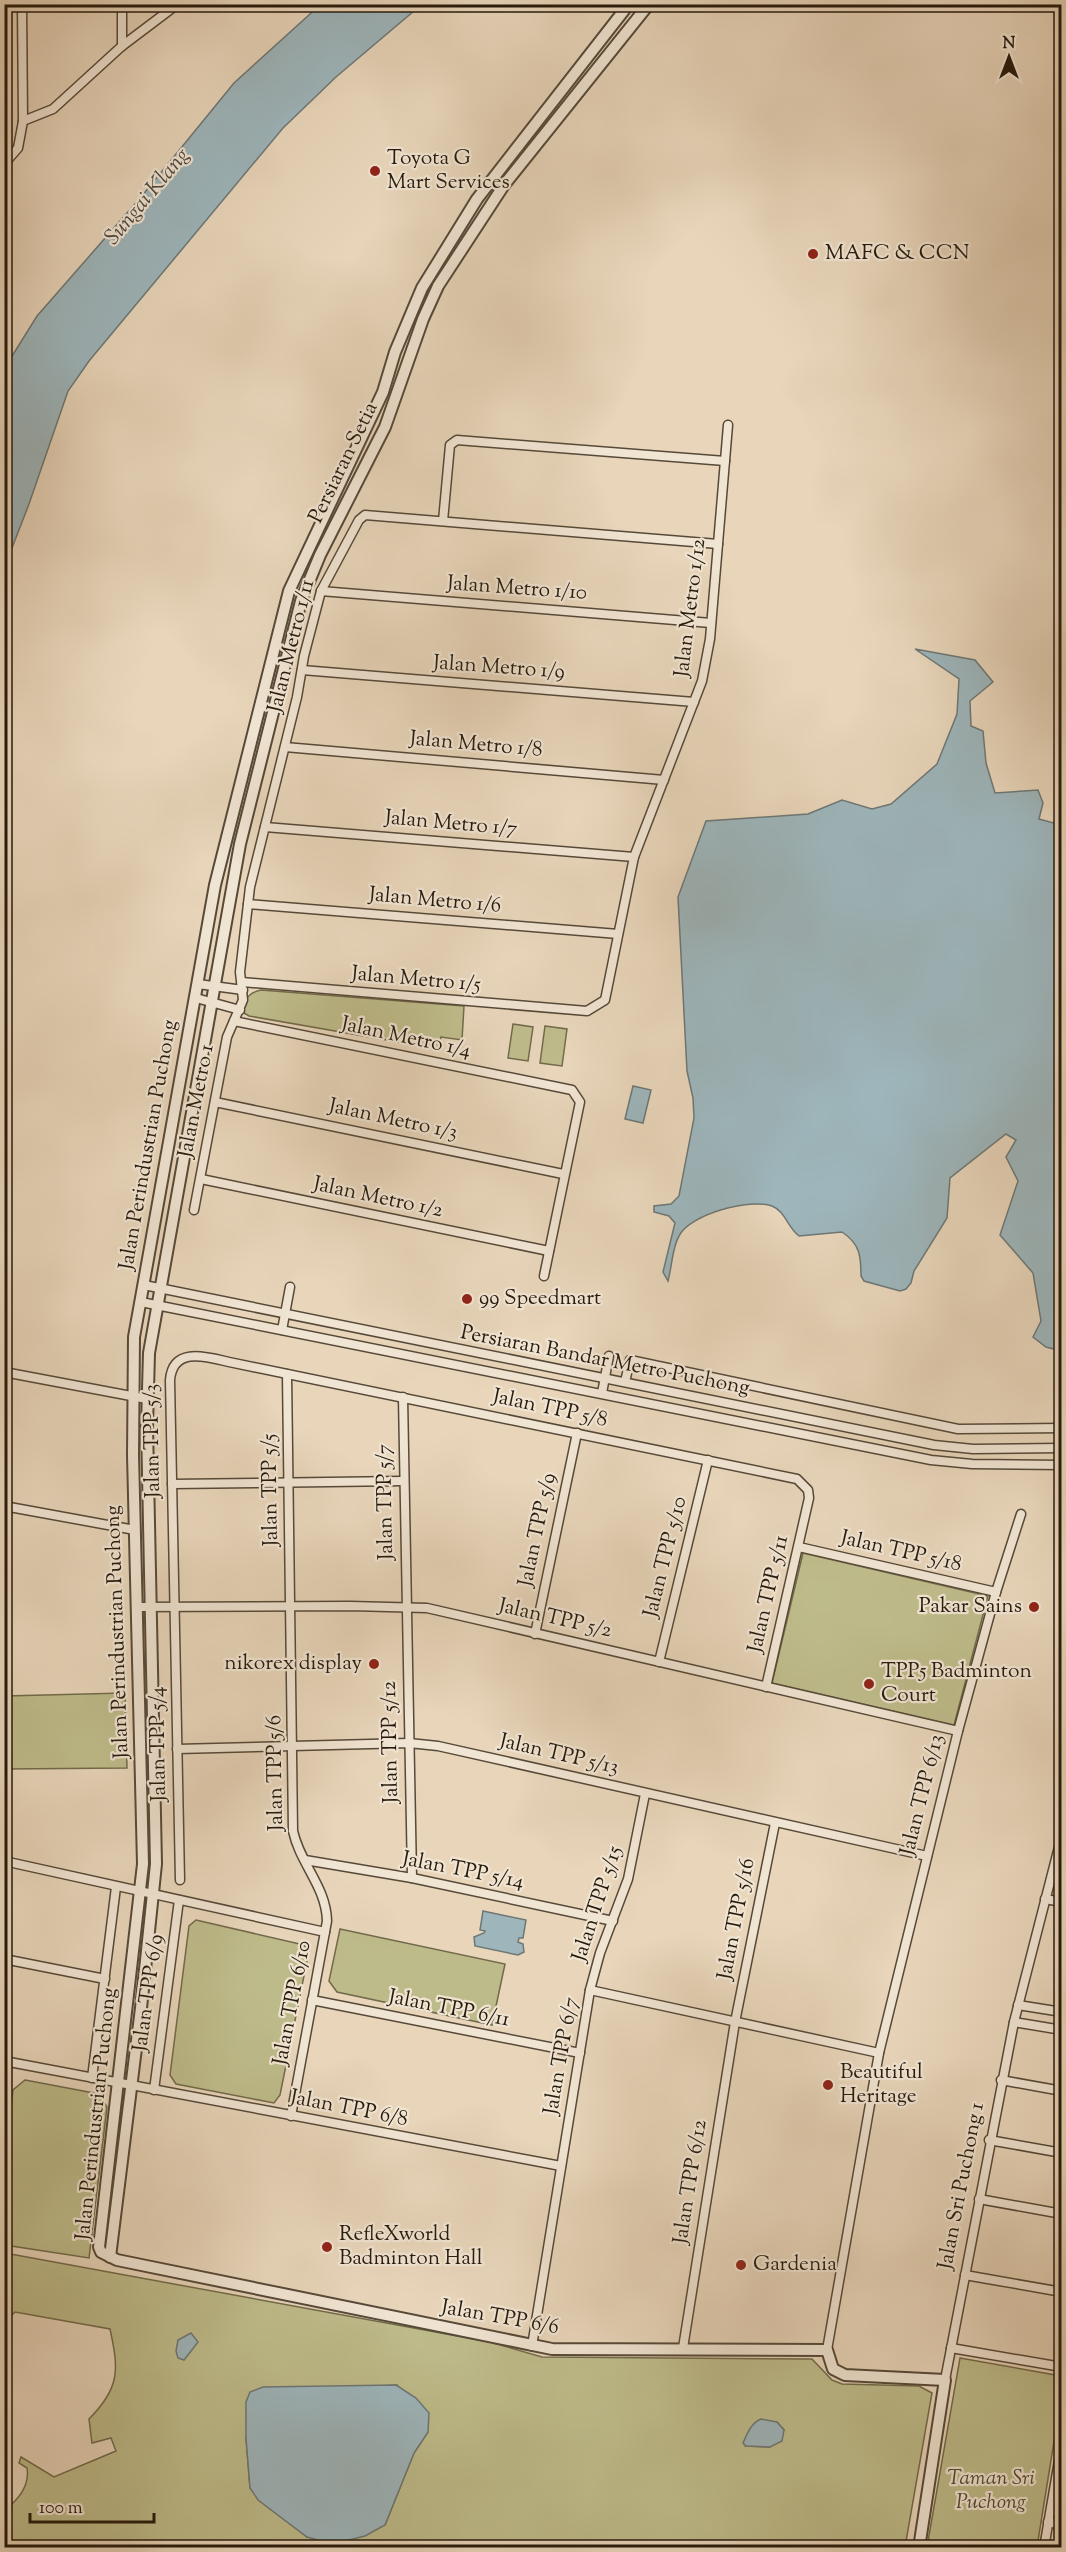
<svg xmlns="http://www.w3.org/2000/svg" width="1066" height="2552" font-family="'Sorts Mill Goudy',serif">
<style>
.green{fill:#bebb8a;stroke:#726a4b;stroke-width:1.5;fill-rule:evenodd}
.water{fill:#9db5bb;stroke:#6d7775;stroke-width:1.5}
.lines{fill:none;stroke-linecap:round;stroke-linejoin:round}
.minor-casing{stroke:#564938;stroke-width:11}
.tertiary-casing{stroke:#564938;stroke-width:14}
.minor{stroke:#f0e4d2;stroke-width:8}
.tertiary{stroke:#f0e4d2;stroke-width:10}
.poi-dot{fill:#8f2418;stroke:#f0e4d2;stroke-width:2}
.labels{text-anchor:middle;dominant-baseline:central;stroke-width:4.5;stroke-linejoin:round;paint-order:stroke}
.poi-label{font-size:21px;fill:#261a0c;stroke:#f0e4d2;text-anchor:start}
.street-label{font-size:21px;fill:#261a0c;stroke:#f0e4d2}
.park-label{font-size:21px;font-style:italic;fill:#544a32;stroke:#f0e4d2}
.water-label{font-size:22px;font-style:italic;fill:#4a4841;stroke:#f0e4d2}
</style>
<rect width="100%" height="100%" fill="#e8d5ba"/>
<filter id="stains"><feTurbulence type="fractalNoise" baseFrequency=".00333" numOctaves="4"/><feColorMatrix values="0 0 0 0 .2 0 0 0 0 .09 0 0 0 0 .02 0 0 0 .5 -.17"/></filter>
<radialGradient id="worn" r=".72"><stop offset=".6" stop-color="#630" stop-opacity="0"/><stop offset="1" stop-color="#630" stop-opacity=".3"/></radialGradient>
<g class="green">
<path d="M261,990l203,16 -2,34 -21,-3 -3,12 -189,-33 -5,-3c0,-13 3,-20 17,-23z"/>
<path d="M513,1024l20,3 -5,34 -20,-3z"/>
<path d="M545,1026l22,3 -5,37 -22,-3z"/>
<path d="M803,1553l185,43 -34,129 -182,-42z"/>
<path d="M125,1693l2,75 -122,1v-73z"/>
<path d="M196,1920l108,25 5,6 -29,144 -6,8 -98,-19 -6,-9 19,-149z"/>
<path d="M340,1929l165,35 -13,61 -155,-33 -8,-11z"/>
<path d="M25,2080l74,14 8,13 -18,151 -84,-13 -1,-80 9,-75z"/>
<path d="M5,2253l485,89 52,15 270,2 20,21 10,4 77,2 13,7 -27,154h-900v-37c13,-10 25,-24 22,-42l-8,-5 2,-6 33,20 62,-26 -5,-13 -19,5 -3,-24c31,-31 30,-49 21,-90l-95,-17 -4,4v6l-6,-1zM397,2385l31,47 -14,21 -29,72 -78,12 -57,-49 -4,-50 97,-50zM777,2422l7,8 -14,17 -24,-1z"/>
<path d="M960,2358l101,18v22l-24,149h-110z"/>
</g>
<g class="water">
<path d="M320,5h101l-85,72 -53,51 -194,233 -21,30 -39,113 -24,62 -1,-197 33,-53 104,-119 93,-114z"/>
<path d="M915,649l60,11 18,22 -23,19 1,25 12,5 3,32 9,30 43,-3 5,13 -4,16 22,6v526l-15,-4 -13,-10 8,-16 -8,-48 -33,-38 18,-54 -12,-24 10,-17 -10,-6 -56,44 -3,40 -33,53 -3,12 -5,6 -6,2 -36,-10 -3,-5c0,-20 -1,-32 -19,-44l-43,4c-11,-8 -14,-25 -27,-30 -22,-8 -82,8 -93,30 -7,12 -7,31 -11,45l-5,-9 12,-49 -6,-7 -15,-4v-6l17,-2 8,-8 15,-78 -1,-20 -6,-27 -9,-174 28,-76 102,-7 34,-14 30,9 19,-5 46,-40 20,-50 2,-35z"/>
<path d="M633,1086l18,4 -8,33 -18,-4z"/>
<path d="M483,1911l43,9 -3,18h-4l-1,4 5,2 1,8 -6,3 -43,-9 -1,-9 10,-4 1,-2 -5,-1z"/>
<path d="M191,2333l7,9 -14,18 -6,-2 -2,-7 2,-11z"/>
<path d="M396,2385l20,13 13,15 -1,19 -14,21 -29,72 -20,11 -33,8 -25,-7 -49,-37 -8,-12 -4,-50v-36l4,-10 13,-5z"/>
<path d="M761,2419l16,3 7,8 -2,11 -12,6 -24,-1 -3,-3c4,-9 8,-20 18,-24z"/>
</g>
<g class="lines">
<defs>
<g id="minor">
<path d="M22,4l1,117"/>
<path d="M122,4v42"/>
<path d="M4,164l14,-16 5,-27 30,-12 69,-63 49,-37 3,-5"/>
<path d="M443,521l7,-76 7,-5 268,21"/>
<path d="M321,591l390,32"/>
<path d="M302,670l392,32"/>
<path d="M285,747l379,33"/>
<path d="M265,827l369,30"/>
<path d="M248,904l370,30"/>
<path d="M242,982l345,29 18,-11 29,-143 68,-176 8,-42 18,-214"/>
<path d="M198,984l45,6"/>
<path d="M196,998l44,12"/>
<path d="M234,1021l338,69 8,12 -36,174"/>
<path d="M215,1102l348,72"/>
<path d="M201,1179l348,72"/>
<path d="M194,1210l33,-173 16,-37 -3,-28 10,-85 47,-190 7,-41 17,-65 38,-71 6,-5 353,29"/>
<path d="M144,1285l790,160 39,4 89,-1"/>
<path d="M141,1302l790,158 41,4 90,1"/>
<path d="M282,1330l8,-43"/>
<path d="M4,1372l143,27"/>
<path d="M287,1374l6,457c7,33 33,55 34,90l-36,195"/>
<path d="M625,1382l5,-22 328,69 104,-1"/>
<path d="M602,1393l7,-37"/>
<path d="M403,1397l9,481"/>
<path d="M172,1484l231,-3"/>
<path d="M4,1506l131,24"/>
<path d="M799,1547l197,45"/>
<path d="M136,1607l214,-1 77,2 531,123"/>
<path d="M535,1634l42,-201"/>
<path d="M659,1662l49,-202"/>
<path d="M177,1749l232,-6 29,3 489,110"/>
<path d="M305,1860l107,18 201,43"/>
<path d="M4,1861l321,71"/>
<path d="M180,1880l-10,-500c3,-34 37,-23 59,-18l568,117 11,11 1,8 -43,189"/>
<path d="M1045,1899l17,3"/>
<path d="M4,1959l101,20"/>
<path d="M590,1990l289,63"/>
<path d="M312,2000l268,53"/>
<path d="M1018,2005l44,7"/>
<path d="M1014,2022l48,8"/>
<path d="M4,2061l557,105"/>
<path d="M92,2078l24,-191"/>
<path d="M1001,2080l61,11"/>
<path d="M154,2090l25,-190"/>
<path d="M989,2140l73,13"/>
<path d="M979,2199l83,15"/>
<path d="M965,2275l97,17"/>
<path d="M532,2346l58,-356 10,-37 28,-74 17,-85"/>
<path d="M683,2348l52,-326 40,-199"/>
<path d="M951,2348l111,19"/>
<path d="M827,2350l52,-297 79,-322 38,-139 25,-78"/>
<path d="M945,2380l69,-358 48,-187"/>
<path d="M1048,2522l14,3"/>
<path d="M1044,2548l18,-105"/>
</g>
<g id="tertiary">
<path d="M629,4l-152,195 -55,89 -27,64 -12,40 -94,199 -74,294 -81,452 -1,118 10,409 -44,383 2,5 16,8 435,89 275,1 6,19 12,6 100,5 -26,168"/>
<path d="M110,2257l31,-249 15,-144 -9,-438 2,-73 91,-509 61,-243 19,-46 65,-128 38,-108 15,-33 66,-101 145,-181"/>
</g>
</defs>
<use href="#minor" class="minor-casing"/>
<use href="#tertiary" class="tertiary-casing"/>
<use href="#minor" class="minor"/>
<use href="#tertiary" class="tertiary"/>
</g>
<g class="poi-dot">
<circle cx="375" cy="171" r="6"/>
<circle cx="813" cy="254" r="6"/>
<circle cx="467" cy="1299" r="6"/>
<circle cx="1034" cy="1607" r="6"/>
<circle cx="374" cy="1664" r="6"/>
<circle cx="869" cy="1684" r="6"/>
<circle cx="828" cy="2085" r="6"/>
<circle cx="327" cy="2247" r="6"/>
<circle cx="741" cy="2265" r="6"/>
</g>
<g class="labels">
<g class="poi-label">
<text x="387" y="159">Toyota G<tspan x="387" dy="24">Mart Services</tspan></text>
<text x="825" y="254">MAFC &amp; CCN</text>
<text x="479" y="1299">99 Speedmart</text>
<text x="1022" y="1607" text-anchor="end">Pakar Sains</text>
<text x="362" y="1664" text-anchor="end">nikorex display</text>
<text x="881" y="1672">TPP5 Badminton<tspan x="881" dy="24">Court</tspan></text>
<text x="840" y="2073">Beautiful<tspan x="840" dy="24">Heritage</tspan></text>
<text x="339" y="2235">RefleXworld<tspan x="339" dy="24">Badminton Hall</tspan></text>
<text x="753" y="2265">Gardenia</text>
</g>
<g class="street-label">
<text transform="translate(344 463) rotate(-64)">Persiaran Setia</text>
<text transform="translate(517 589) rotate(4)">Jalan Metro 1/10</text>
<text transform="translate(691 608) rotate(-83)">Jalan Metro 1/12</text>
<text transform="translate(292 646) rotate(-76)">Jalan Metro 1/11</text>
<text transform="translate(499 668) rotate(4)">Jalan Metro 1/9</text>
<text transform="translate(476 745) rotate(5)">Jalan Metro 1/8</text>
<text transform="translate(451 824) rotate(5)">Jalan Metro 1/7</text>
<text transform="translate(435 901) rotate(5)">Jalan Metro 1/6</text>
<text transform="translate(416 980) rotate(5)">Jalan Metro 1/5</text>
<text transform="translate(406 1038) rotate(12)">Jalan Metro 1/4</text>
<text transform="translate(197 1101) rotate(-79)">Jalan Metro 1</text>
<text transform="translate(393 1120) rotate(12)">Jalan Metro 1/3</text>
<text transform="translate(149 1145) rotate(-80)">Jalan Perindustrian Puchong</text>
<text transform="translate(378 1198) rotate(12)">Jalan Metro 1/2</text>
<text transform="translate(605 1361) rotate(11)">Persiaran Bandar Metro Puchong</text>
<text transform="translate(550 1409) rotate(12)">Jalan TPP 5/8</text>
<text transform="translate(153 1441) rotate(-91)">Jalan TPP 5/3</text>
<text transform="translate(271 1490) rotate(-91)">Jalan TPP 5/5</text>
<text transform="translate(386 1502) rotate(-91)">Jalan TPP 5/7</text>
<text transform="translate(538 1530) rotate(-78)">Jalan TPP 5/9</text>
<text transform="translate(901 1552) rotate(13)">Jalan TPP 5/18</text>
<text transform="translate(666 1557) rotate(-76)">Jalan TPP 5/10</text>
<text transform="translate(769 1594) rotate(-77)">Jalan TPP 5/11</text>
<text transform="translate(555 1619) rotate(13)">Jalan TPP 5/2</text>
<text transform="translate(118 1632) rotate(-92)">Jalan Perindustrian Puchong</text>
<text transform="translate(391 1742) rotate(-91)">Jalan TPP 5/12</text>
<text transform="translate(159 1744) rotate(-91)">Jalan TPP 5/4</text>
<text transform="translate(559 1755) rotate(13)">Jalan TPP 5/13</text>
<text transform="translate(276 1773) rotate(-91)">Jalan TPP 5/6</text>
<text transform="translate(923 1795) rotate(-76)">Jalan TPP 6/13</text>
<text transform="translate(463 1871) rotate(11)">Jalan TPP 5/14</text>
<text transform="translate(598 1904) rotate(-72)">Jalan TPP 5/15</text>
<text transform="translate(737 1919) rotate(-79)">Jalan TPP 5/16</text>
<text transform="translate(149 1993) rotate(-82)">Jalan TPP 6/9</text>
<text transform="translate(293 2003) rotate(-79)">Jalan TPP 6/10</text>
<text transform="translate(449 2009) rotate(11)">Jalan TPP 6/11</text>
<text transform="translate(562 2056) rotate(-80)">Jalan TPP 6/7</text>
<text transform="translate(349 2109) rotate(11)">Jalan TPP 6/8</text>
<text transform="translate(97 2114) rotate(-84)">Jalan Perindustrian Puchong</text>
<text transform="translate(691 2182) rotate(-81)">Jalan TPP 6/12</text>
<text transform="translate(962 2186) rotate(-79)">Jalan Sri Puchong 1</text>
<text transform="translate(500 2318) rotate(10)">Jalan TPP 6/6</text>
</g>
<g class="park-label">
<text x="991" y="2479">Taman Sri<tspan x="991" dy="24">Puchong</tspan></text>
</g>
<g class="water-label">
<text transform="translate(148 197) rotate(-50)">Sungai Klang</text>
</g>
</g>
<rect width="1066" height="2552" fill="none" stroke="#e8d5ba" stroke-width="24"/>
<rect x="6" y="6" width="1054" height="2540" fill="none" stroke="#261a0c" stroke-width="3"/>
<rect x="12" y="12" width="1042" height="2528" fill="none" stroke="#261a0c" stroke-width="1.5"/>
<g transform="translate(1009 57)" stroke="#f0e4d2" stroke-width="4.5" paint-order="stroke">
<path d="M0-4.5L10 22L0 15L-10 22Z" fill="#261a0c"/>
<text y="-9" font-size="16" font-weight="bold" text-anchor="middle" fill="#261a0c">N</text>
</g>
<path d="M30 2513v9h124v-9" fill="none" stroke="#261a0c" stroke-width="3"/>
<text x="39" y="2513" font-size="18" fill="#261a0c" stroke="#f0e4d2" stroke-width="4.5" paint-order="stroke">100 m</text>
<rect width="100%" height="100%" filter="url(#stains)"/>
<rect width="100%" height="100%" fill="url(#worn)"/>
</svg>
